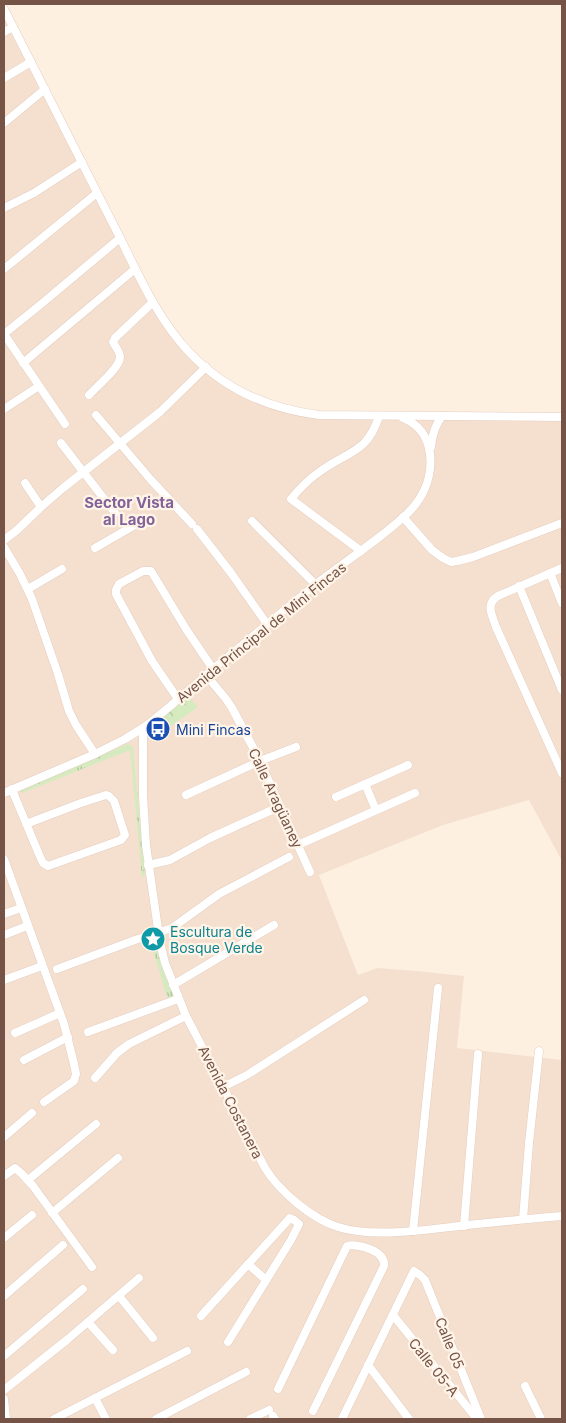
<svg xmlns="http://www.w3.org/2000/svg" width="566" height="1423" font-family="Inter,sans-serif">
<style>
.residential{fill:#f5e0cf}
.grass{fill:url(#grass-tufts)}
.park{fill:url(#park-crowns)}
.lines{fill:none;stroke-linecap:round;stroke-linejoin:round}
.minor-casing{stroke:#e4cdc0;stroke-width:9}
.minor{stroke:#fff;stroke-width:8}
.labels{text-anchor:middle;dominant-baseline:central;stroke-width:4.5;stroke-linejoin:round;paint-order:stroke}
.street-label{font-size:14px;fill:#755347;stroke:#fff4e8}
.transit-label{font-size:14px;fill:#164399;stroke:#fff4e8;text-anchor:start}
.culture-label{font-size:14px;fill:#0d838f;stroke:#fff4e8;text-anchor:start}
.neighbourhood-label{font-size:15px;font-weight:bold;fill:#826299;stroke:#fff4e8}
</style>
<defs>
<pattern id="grass-tufts" width="24" height="20" patternUnits="userSpaceOnUse" patternTransform="scale(1.25)"><rect width="24" height="20" fill="#d5ebbf"/><path d="M3 7l-1-3M5 7V3M7 7l1-3M15 17l-1-3M17 17v-4M19 17l1-3" fill="none" stroke="#b1c19d"/></pattern>
<pattern id="park-crowns" width="20" height="18" patternUnits="userSpaceOnUse" patternTransform="scale(1.25)"><rect width="20" height="18" fill="#d5ebbf"/><path d="M2 6a3 3 0 1 1 6 0M12 15a3 3 0 1 1 6 0" fill="none" stroke="#b1c19d"/></pattern>
</defs>
<rect width="100%" height="100%" fill="#fdf0e1"/>
<path class="residential" d="M4,9l133,262 52,81 50,38 70,24 253,3v444l-33,-61 -86,25 -124,50 39,100 19,-7 40,3 47,5 -7,72 105,12v359h-558z"/>
<g class="grass">
<path d="M128,744l5,3 12,129 -3,1 -12,-127 -108,43 -2,-4z"/>
<path d="M155,935l19,63 -6,3 -19,-64z"/>
</g>
<path class="park" d="M184,699h7l7,8 -37,26 -12,5 -1,-4 21,-22z"/>
<g class="lines">
<defs>
<g id="minor">
<path d="M4,9c36,71 72,142 108,213 23,44 42,93 77,130 35,37 81,57 130,63l243,2"/>
<path d="M4,32l9,-5"/>
<path d="M4,78l27,-16"/>
<path d="M4,123l41,-34"/>
<path d="M4,208l30,-15 48,-31"/>
<path d="M4,269l93,-76"/>
<path d="M4,334l36,-29 80,-67"/>
<path d="M4,334l61,90"/>
<path d="M23,363l112,-94"/>
<path d="M89,395c8,-9 31,-27 31,-38 0,-6 -5,-10 -7,-15l2,-4 38,-36"/>
<path d="M4,409l35,-23"/>
<path d="M96,415l55,65 41,44"/>
<path d="M61,443l54,70"/>
<path d="M431,447c1,-12 4,-22 11,-31"/>
<path d="M25,483l16,24"/>
<path d="M403,517l29,33 11,8 8,4 6,-1 16,-4 89,-34"/>
<path d="M252,521l64,64"/>
<path d="M197,529l34,44 36,51"/>
<path d="M4,540l12,-9 25,-24 22,-19 97,-76 46,-45"/>
<path d="M4,547l16,27 12,25 26,75 11,37 7,14 19,29"/>
<path d="M95,548l45,-26"/>
<path d="M361,551l-70,-52c9,-11 19,-21 31,-29 27,-19 46,-18 57,-54"/>
<path d="M562,568l-64,28c-13,8 -6,19 -2,31l66,146"/>
<path d="M550,573l12,30"/>
<path d="M519,586l43,104"/>
<path d="M28,589l34,-20"/>
<path d="M206,675l20,24 6,9 25,47 53,117"/>
<path d="M178,699l-26,-38 -36,-67v-4l3,-6 24,-13h8l35,58 27,40"/>
<path d="M143,728v68l3,49 14,98 5,20 21,53 79,152c14,23 47,51 73,59 34,11 86,3 121,-1 35,-4 69,-7 103,-10"/>
<path d="M365,784l11,26"/>
<path d="M12,789l3,8 26,62 2,4 5,3 73,-26 4,-5 -11,-34 -5,-5 -3,-1 -25,8 -55,21"/>
<path d="M4,793l91,-39 30,-15 18,-11c25,-19 47,-39 70,-59 34,-28 68,-56 102,-84 22,-17 45,-33 67,-50 13,-11 29,-22 38,-37 16,-26 16,-67 -17,-80"/>
<path d="M186,795l74,-34 36,-14"/>
<path d="M336,797l72,-32"/>
<path d="M298,845l117,-52"/>
<path d="M4,859l60,165 10,40 2,10 -2,7 -30,21"/>
<path d="M148,865l22,-5 40,-22 62,-28"/>
<path d="M4,914l17,-6"/>
<path d="M4,935l23,-9"/>
<path d="M57,969l78,-29 37,-12 47,-34 70,-37"/>
<path d="M4,980l38,-14"/>
<path d="M173,985l101,-60"/>
<path d="M88,1032l90,-33"/>
<path d="M15,1033l45,-20"/>
<path d="M24,1060l44,-23"/>
<path d="M95,1078l22,-25 12,-9 57,-28"/>
<path d="M223,1087l24,-12 117,-75"/>
<path d="M4,1137l28,-24"/>
<path d="M4,1176l11,-8 7,6 11,12 59,81"/>
<path d="M28,1180l68,-56"/>
<path d="M52,1213l66,-55"/>
<path d="M523,1219l6,-76 10,-92"/>
<path d="M464,1226l14,-172"/>
<path d="M413,1231l25,-243"/>
<path d="M4,1238l28,-23"/>
<path d="M248,1264l18,16"/>
<path d="M4,1296l59,-51"/>
<path d="M119,1296l34,42"/>
<path d="M393,1315l84,104"/>
<path d="M201,1316l89,-98 4,2"/>
<path d="M88,1322l25,28"/>
<path d="M228,1342l63,-102 8,-16 -5,-4"/>
<path d="M4,1356l79,-67"/>
<path d="M368,1365l41,54"/>
<path d="M525,1386l16,33"/>
<path d="M278,1389l69,-143c11,-3 39,5 37,20l-71,145"/>
<path d="M4,1390l64,-51 71,-61"/>
<path d="M95,1398l11,21"/>
<path d="M4,1399l2,20"/>
<path d="M273,1416l2,3"/>
<path d="M54,1419l133,-68"/>
<path d="M156,1419l90,-47"/>
<path d="M250,1419l19,-9"/>
<path d="M342,1419l72,-148 6,4 5,5 56,139"/>
</g>
</defs>
<use href="#minor" class="minor-casing"/>
<use href="#minor" class="minor"/>
</g>
<defs>
<symbol id="bus-disc" viewBox="-11 -11 22 22"><circle r="9.5" fill="#1a4fb4" stroke="#fff4e8"/><path d="M-5-6H5V4H4V6H2V4H-2V6H-4V4H-5ZM-3.5-4V0h7V-4ZM-3.5 1.2v1.5H-2V1.2ZM2 1.2v1.5H3.5V1.2Z" fill="#fff"/></symbol>
<symbol id="sight-disc" viewBox="-11 -11 22 22"><circle r="9.5" fill="#0f9aa8" stroke="#fff4e8"/><path d="M0-6L1.8-2.2L6-1.7L2.9 1.2L3.7 5.4L0 3.3L-3.7 5.4L-2.9 1.2L-6-1.7L-1.8-2.2Z" fill="#fff"/></symbol>
</defs>
<g fill-rule="evenodd">
<use href="#bus-disc" x="144" y="715" width="28" height="28"/>
<use href="#sight-disc" x="139" y="925" width="28" height="28"/>
</g>
<g class="labels">
<g class="street-label">
<text transform="translate(261 632) rotate(-39)">Avenida Principal de Mini Fincas</text>
<text transform="translate(276 798) rotate(65)">Calle Aragüaney</text>
<text transform="translate(231 1102) rotate(63)">Avenida Costanera</text>
<text transform="translate(450 1343) rotate(68)">Calle 05</text>
<text transform="translate(434 1367) rotate(51)">Calle 05-A</text>
</g>
<g class="transit-label">
<text x="176" y="729">Mini Fincas</text>
</g>
<g class="culture-label">
<text x="170" y="931">Escultura de<tspan x="170" dy="16">Bosque Verde</tspan></text>
</g>
<g class="neighbourhood-label">
<text x="129" y="502">Sector Vista<tspan x="129" dy="17">al Lago</tspan></text>
</g>
</g>
<rect width="566" height="1423" fill="none" stroke="#755347" stroke-width="10"/>
</svg>
